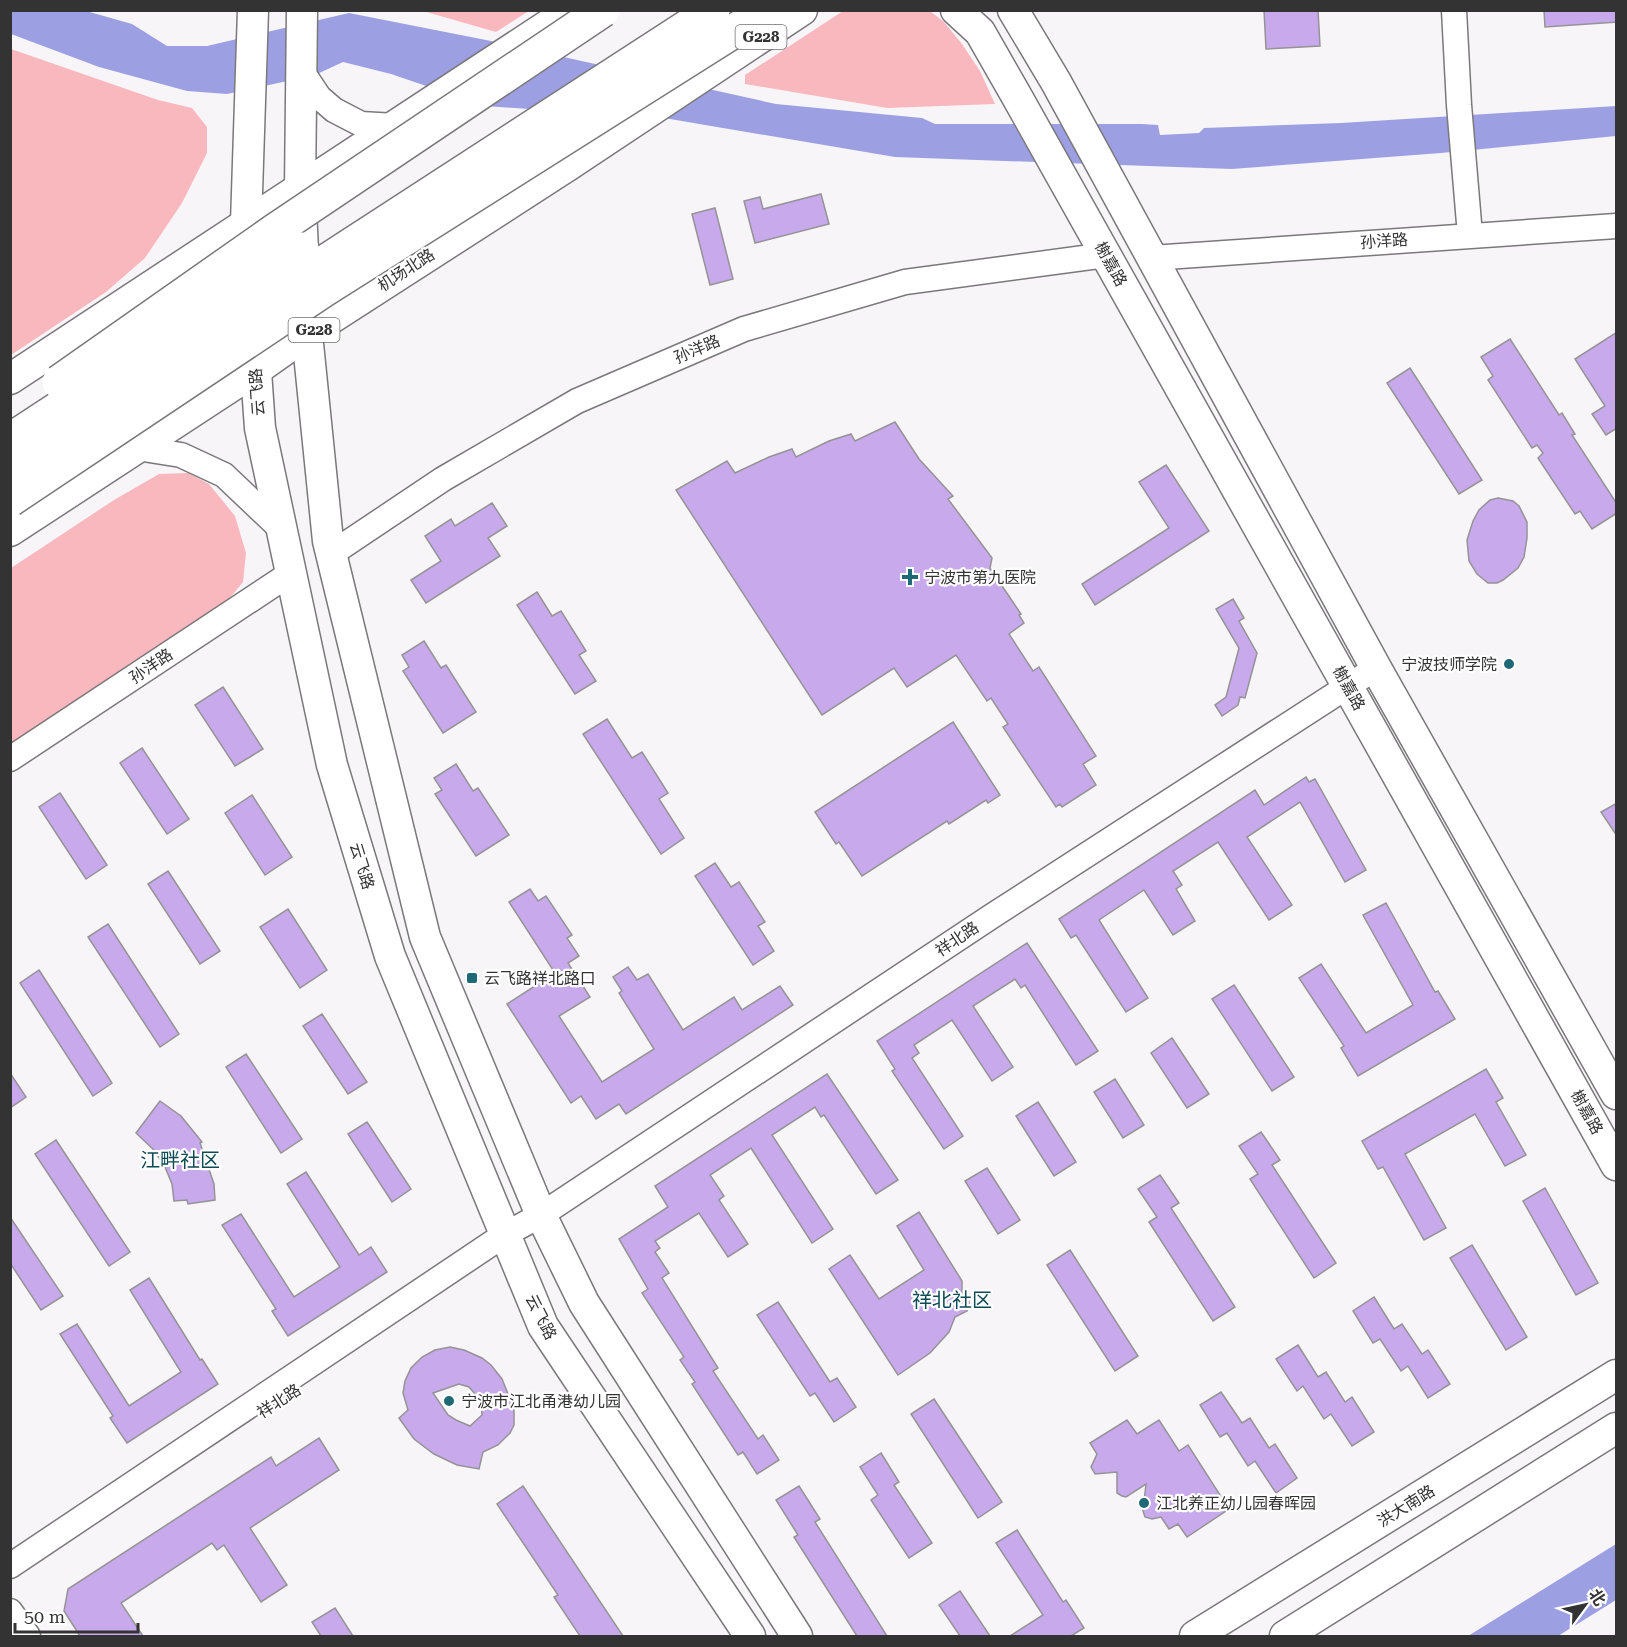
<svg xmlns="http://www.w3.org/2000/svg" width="1627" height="1647" font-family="'Roboto Serif','Noto Sans SC',serif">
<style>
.green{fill:#f9b8bd}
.water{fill:#9ca0e3}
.building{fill:#c8aaec;stroke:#949396;stroke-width:1.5;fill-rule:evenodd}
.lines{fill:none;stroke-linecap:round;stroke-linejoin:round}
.minor-casing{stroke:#7b787b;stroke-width:27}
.major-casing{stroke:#7b787b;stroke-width:33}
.minor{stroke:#fff;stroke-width:24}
.major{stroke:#fff;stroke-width:30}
.highway-bridge-casing{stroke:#7b787b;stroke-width:36;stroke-linecap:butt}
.highway-bridge{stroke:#fff;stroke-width:33}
.poi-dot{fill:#1f6875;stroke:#fff;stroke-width:2}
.labels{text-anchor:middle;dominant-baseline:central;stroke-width:4.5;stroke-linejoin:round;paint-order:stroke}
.shield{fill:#fff;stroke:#717071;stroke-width:1.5}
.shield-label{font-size:15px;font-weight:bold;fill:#343334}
.street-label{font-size:16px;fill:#343334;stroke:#fff}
.poi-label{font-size:16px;fill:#343334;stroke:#fff;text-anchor:start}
.quarter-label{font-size:20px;fill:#0f4b55;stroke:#fff}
</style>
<rect width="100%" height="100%" fill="#f8f5f8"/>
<g class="green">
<path d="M423,11h106l-33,21z"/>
<path d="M843,11h87l14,11 18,22 18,27 15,33 -108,4 -142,-24v-9z"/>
<path d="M11,49l147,51 34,8 15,19v26l-25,50 -37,55 -39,34 -95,63z"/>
<path d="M188,473l21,11 26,32 11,37 -3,29 -19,23 -213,140v-177l103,-68 45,-26z"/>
</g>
<g class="water">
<path d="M10,11h76l46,13 35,22h40l142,-33 142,28 285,63 146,14 13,6h207l16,1 2,10 39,-2 5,-5 137,-5 275,-17v30l-175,17 -209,16 -337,-12 -225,-38 -185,-13 -94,-32 -48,-12 -28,13 -88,19 -40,-3 -88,-24 -88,-33z"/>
<path d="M1616,1544v56l-58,36h-90z"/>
</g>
<g class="building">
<path d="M1264,10h54l2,36 -54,3z"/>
<path d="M1544,10h73v12l-72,5z"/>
<path d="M821,194l8,30 -74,19 -11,-42 16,-4 3,12z"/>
<path d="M715,208l18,71 -23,6 -18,-71z"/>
<path d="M1617,332v96l-11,7 -14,-21 13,-8 -30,-47z"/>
<path d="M1510,339l49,76 3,-2 13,21 -3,1 45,69v9l-25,16 -12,-18 -5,3 -37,-56 5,-5 -6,-8 -5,3 -44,-68 5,-4 -12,-19z"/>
<path d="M1410,368l72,112 -23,14 -72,-111z"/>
<path d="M895,422l24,37 34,37 -5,3 44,59 -2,10 31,46 -2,1 5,8 -15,11 24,37 6,-4 57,89 -13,8 13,21 -34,22 -2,-3 -4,3 -53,-80 5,-3 -17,-26 -4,3 -31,-46 -49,32 -13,-19 -72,47 -146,-225 51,-29 8,12 34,-16 23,-8 4,8 33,-16 22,-7 4,7z"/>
<path d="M1166,465l43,66 -114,74 -13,-21 87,-56 -30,-46z"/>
<path d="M1498,498l15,3 6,5 8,16v16l-3,19 -6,11 -15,12 -6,3h-9l-11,-9 -8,-13 -2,-21 6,-19 6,-11 11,-10z"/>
<path d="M492,503l15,23 -19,12 12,18 -74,47 -15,-23 30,-19 -16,-25 26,-17 4,7z"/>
<path d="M537,592l15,24 9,-5 25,40 -7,4 17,26 -21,13 -58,-89z"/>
<path d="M1233,599l11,19 -5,3 18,32 -12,45 -5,-1 -2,8 -16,11 -7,-11 11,-8 13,-49 -23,-39z"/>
<path d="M424,641l17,27 5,-3 30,47 -33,21 -40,-62 6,-4 -7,-12z"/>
<path d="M223,687l40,62 -28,17 -40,-61z"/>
<path d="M607,719l25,39 10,-6 26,41 -9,6 25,39 -23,16 -78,-120z"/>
<path d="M953,722l47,73 -12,8 -2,-3 -37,24 -2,-3 -85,55 -23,-34 -3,2 -21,-32z"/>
<path d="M142,748l47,71 -22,15 -47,-71z"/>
<path d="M456,764l17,27 5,-3 31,47 -33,21 -41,-62 7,-4 -8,-12z"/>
<path d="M1306,777l3,5 6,-3 51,91 -21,12 -45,-80 -53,35 45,68 -23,15 -51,-78 -45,29 9,14 -6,4 19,32 -22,14 -29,-45 -45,30 49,78 -22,14 -50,-77 -5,3 -12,-19 196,-129 9,15z"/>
<path d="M60,793l47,72 -21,14 -47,-72z"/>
<path d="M252,795l40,62 -27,18 -40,-62z"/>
<path d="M1617,803v33l-16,-24z"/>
<path d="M715,863l16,24 8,-5 26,40 -7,4 16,25 -21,14 -58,-89z"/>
<path d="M168,871l52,80 -20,13 -52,-80z"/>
<path d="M530,889l8,12 8,-5 26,39 -5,3 12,18 -11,7 22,34 -31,19 43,66 52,-33 -35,-56 3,-2 -9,-14 15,-10 9,13 11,-6 35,56 51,-33 8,13 38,-24 13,19 -167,109 -7,-10 -23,15 -15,-23 -10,7 -64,-99 48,-31 -46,-71z"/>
<path d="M1386,903l49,89 3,-1 17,28 -97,57 -17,-28 3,-2 -45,-68 22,-14 45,69 47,-28 -50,-90z"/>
<path d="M288,909l39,61 -27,18 -40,-61z"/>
<path d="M108,924l71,110 -19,13 -72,-110z"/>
<path d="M1027,943l71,108 -22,14 -51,-80 -4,3 -6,-9 -42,27 40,61 -21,14 -40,-61 -38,25 5,8 -7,5 51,78 -19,13 -52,-78 3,-2 -18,-28z"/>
<path d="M39,970l73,113 -19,13 -73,-113z"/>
<path d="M1234,985l60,92 -22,14 -60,-92z"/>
<path d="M322,1014l45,68 -19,12 -45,-68z"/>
<path d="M1172,1038l37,56 -22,14 -36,-55z"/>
<path d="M246,1054l56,85 -21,14 -55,-86z"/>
<path d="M1486,1069l17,29 -7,4 30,53 -21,11 -30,-52 -70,40 41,74 -22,12 -41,-73 -5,2 -16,-28z"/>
<path d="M10,1073l16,24 -16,11z"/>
<path d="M827,1074l71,106 -22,14 -52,-79 -3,2 -6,-10 -43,28 61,94 -21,14 -61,-95 -41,27 14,21 -5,4 29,44 -20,13 -29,-44 -44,28 5,7 -5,4 14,21 -7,5 56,90 -5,3 45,68 5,-4 16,25 -22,14 -14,-22 -5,3 -46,-71 3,-2 -15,-22 4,-3 -42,-64 6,-4 -29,-50 49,-32 -13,-21z"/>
<path d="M1115,1079l29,46 -21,13 -29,-46z"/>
<path d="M160,1101l21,15 21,26 -2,1 14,41 1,16 -27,4 -1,-4 -13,1 -2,-17 -7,-17 -10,-16 -19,-18z"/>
<path d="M1038,1102l38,60 -22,14 -38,-60z"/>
<path d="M367,1122l44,67 -19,13 -44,-68z"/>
<path d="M1261,1132l19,28 -8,5 64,98 -22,15 -64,-99 8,-5 -19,-28z"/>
<path d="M56,1140l74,112 -21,14 -74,-112z"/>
<path d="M987,1168l33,52 -22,14 -33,-53z"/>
<path d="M306,1172l53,83 12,-8 16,25 -99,64 -16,-25 4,-2 -54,-84 19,-11 53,83 46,-30 -53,-83z"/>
<path d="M1160,1175l19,28 -8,5 64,99 -22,14 -64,-99 8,-5 -19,-28z"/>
<path d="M1545,1188l53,95 -22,12 -53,-94z"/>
<path d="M919,1212l43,69v12l7,8v6l-2,4 -12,6 -6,15 -19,21 -32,22 -69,-106 21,-14 29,44 45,-29 -27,-44z"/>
<path d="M10,1217l53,79 -22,14 -31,-47z"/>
<path d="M1472,1245l55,92 -21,13 -56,-92z"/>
<path d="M1070,1250l68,106 -23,15 -68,-106z"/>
<path d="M149,1278l51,82 2,-1 16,25 -91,59 -17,-25 3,-2 -53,-82 17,-10 52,82 52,-34 -51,-82z"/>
<path d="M1374,1297l20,32 8,-5 20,30 6,-4 22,34 -22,14 -20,-32 -7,5 -21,-32 -7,4 -20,-32z"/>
<path d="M778,1302l52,80 7,-4 19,29 -22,15 -19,-29 -5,3 -53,-81z"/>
<path d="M1298,1345l20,32 8,-5 19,30 7,-5 22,35 -22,14 -21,-32 -7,5 -21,-33 -6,5 -21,-32z"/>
<path d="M450,1347l14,3 18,8 9,7 11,14 12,30v16l-4,8 -12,12 -15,7 -4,17 -22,-4 -23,-11 -20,-15 -15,-21 9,-8 -5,-17 2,-12 6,-13 11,-11 13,-7zM459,1384l10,3 12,14 1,14 -12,11 -14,-6 -8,-5 -15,-22z"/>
<path d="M1221,1392l21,31 8,-5 19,30 6,-4 22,34 -21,15 -21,-32 -7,5 -21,-33 -7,4 -20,-32z"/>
<path d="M934,1399l68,103 -24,16 -67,-104z"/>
<path d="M1127,1420l10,14 22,-14 20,31 9,-6 41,64 -42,28 -9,-13 -9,5 -8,-12 -9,2 -7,-2 -2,-6 3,-27 -20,13 -4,-1 -5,-3v-21l-22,2 -4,-7 6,-13 -7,-11z"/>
<path d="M319,1438l20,32 -89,58 37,57 -26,17 -37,-57 -7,5 -5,-7 -91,60 22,33h-63l-16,-25 4,-22 203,-132 5,9z"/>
<path d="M881,1453l18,29 -5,3 38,58 -23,15 -38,-58 7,-5 -18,-28z"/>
<path d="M523,1486l100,150h-43l-26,-39 4,-2 -61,-91z"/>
<path d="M799,1486l21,33 -5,3 72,114h-30l-63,-99 4,-2 -22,-35z"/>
<path d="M1017,1530l46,72 3,-2 18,28 -13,8h-61l33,-21 -47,-72z"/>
<path d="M960,1591l30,45h-30l-21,-31z"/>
<path d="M335,1608l18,28h-32l-9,-14z"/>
</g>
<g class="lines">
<defs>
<g id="minor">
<path d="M1454,10l5,95 11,130"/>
<path d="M301,70l18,27 15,13 27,14 34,2"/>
<path d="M1151,258l465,-32"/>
<path d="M137,448l44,7 43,20 58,55"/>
<path d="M331,554l112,-75 134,-78 167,-72 161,-47 201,-27"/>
<path d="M10,759l281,-186"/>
<path d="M10,1566l494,-331 37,-20 451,-299 384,-248"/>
<path d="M10,1611l18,25"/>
</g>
<g id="major">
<path d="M302,10l-2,178 7,146 21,207 97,396 116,278 43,88 213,333"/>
<path d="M956,10l24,22 36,63 600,1070"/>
<path d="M1013,10l43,72 320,586 240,426"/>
<path d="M249,270l-3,-47 7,-213"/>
<path d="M252,315l8,113 72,337 58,191 153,370 207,310"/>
<path d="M10,379l561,-369"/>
<path d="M10,531l246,-161 51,-36 262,-169 233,-155"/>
<path d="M1195,1636l421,-261"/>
<path d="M1285,1636l331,-208"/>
</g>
</defs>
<use href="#minor" class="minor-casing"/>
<use href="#major" class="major-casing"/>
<use href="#minor" class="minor"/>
<use href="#major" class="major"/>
<defs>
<g id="highway-bridge">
<path d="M59,382l215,-151 329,-221"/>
<path d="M10,440l292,-191"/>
<path d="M10,471l290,-193 413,-268"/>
<path d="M10,500l314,-210 443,-280"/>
</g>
</defs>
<use href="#highway-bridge" class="highway-bridge-casing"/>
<use href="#highway-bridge" class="highway-bridge"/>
</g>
<g class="poi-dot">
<path d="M907 568h6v6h6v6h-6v6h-6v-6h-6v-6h6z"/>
<circle cx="1509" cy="664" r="6"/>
<rect x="466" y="972" width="12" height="12" rx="3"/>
<circle cx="449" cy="1401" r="6"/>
<circle cx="1144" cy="1503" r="6"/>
</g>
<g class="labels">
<g class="shield">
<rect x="735.5" y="25" width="51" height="24" rx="4.5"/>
<rect x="288.5" y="318" width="51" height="24" rx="4.5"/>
</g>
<g class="shield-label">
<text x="761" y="37">G228</text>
<text x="314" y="330">G228</text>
</g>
<g class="street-label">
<text transform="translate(1384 241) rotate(-4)">孙洋路</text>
<text transform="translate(1111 264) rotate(61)">榭嘉路</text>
<text transform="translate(406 270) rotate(-33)">机场北路</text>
<text transform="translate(697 349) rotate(-23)">孙洋路</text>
<text transform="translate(257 392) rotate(-94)">云飞路</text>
<text transform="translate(151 666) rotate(-34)">孙洋路</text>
<text transform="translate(1349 688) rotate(61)">榭嘉路</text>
<text transform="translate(362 866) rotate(73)">云飞路</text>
<text transform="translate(957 939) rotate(-34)">祥北路</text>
<text transform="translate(1587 1112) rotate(61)">榭嘉路</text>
<text transform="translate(541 1317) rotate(63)">云飞路</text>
<text transform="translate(279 1401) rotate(-33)">祥北路</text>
<text transform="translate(1406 1506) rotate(-32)">洪大南路</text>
</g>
<g class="poi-label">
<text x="924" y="577">宁波市第九医院</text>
<text x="1497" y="664" text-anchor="end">宁波技师学院</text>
<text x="484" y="978">云飞路祥北路口</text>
<text x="461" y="1401">宁波市江北甬港幼儿园</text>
<text x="1156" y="1503">江北养正幼儿园春晖园</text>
</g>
<g class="quarter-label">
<text x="180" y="1160">江畔社区</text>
<text x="952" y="1300">祥北社区</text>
</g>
</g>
<rect width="1627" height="1647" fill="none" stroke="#343334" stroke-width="24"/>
<g transform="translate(1585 1605) rotate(57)" stroke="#ffffff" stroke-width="4.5" paint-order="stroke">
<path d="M0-4.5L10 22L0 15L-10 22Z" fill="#343334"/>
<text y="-9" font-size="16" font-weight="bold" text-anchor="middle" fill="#343334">北</text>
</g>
<path d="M15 1623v9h123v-9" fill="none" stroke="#343334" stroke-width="3"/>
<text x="24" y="1623" font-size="18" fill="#343334" stroke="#ffffff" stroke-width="4.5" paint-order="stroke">50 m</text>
</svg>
